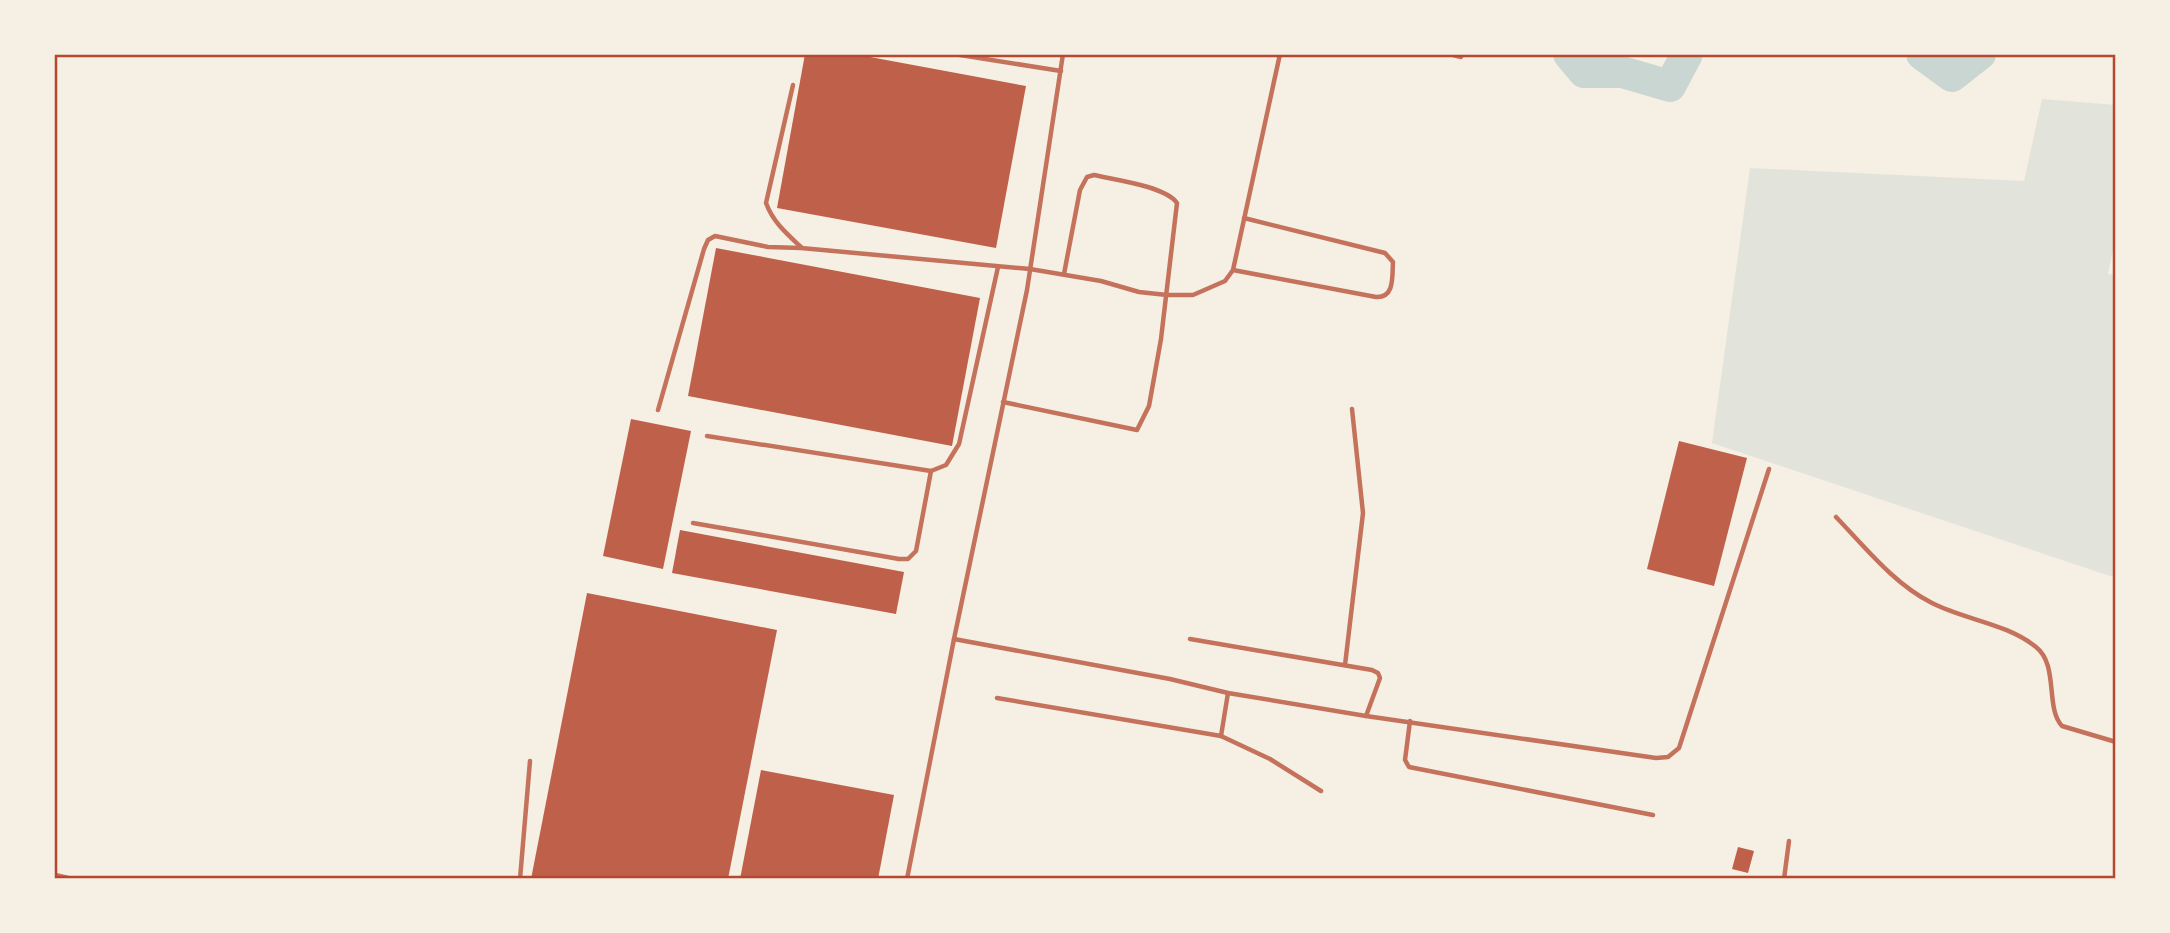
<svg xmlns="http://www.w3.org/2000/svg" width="2170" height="933" font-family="'PT Sans',sans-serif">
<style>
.green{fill:#e2e4dc}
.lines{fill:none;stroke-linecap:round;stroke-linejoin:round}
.river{stroke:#c9d6d2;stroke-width:32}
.building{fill:#bf614a}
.service{stroke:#c5725c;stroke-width:4.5}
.minor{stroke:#c5725c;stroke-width:7}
.neatline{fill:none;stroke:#b5482f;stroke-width:2.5}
</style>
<rect width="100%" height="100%" fill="#f6efe4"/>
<path class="green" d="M2042,99l74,6v130l-8,39 8,1v303l-404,-135 38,-275 274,13z"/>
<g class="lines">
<g class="river">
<path d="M1569,54l15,18h38l48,14 17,-32"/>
<path d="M1922,54l30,22 28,-22"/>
</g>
</g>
<g class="building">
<path d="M805,54h49l172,32 -30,162 -219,-40z"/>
<path d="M716,248l264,50 -28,148 -264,-50z"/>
<path d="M631,419l60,12 -28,138 -60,-13z"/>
<path d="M1679,441l68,17 -33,128 -67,-17z"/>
<path d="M680,530l224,42 -8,42 -224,-41z"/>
<path d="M587,593l190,37 -49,249h-197z"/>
<path d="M761,770l133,25 -16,84h-138z"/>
<path d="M1738,847l16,4 -6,22 -16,-4z"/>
</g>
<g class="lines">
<g class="service">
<path d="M954,54l107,17"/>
<path d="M1449,54l12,3"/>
<path d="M793,85l-27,118c7,19 20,30 35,44"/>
<path d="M1233,270l143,27c19,1 16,-21 17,-35l-8,-9 -141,-35"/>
<path d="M1003,402l134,28 12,-24 12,-67 16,-136c-12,-17 -62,-23 -83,-28l-7,2 -7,13 -16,84"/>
<path d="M658,410l46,-161 4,-9 7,-4 53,11 33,1 229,21 71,12 38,11 28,3h26l32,-14 8,-11 47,-216"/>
<path d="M707,436l224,35 15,-6 13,-21 39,-177"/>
<path d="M1836,517c29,30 58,67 96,86 33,17 74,20 104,44 23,18 9,61 26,79l54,16"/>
<path d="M693,523l206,36h9l8,-8 15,-80"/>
<path d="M954,639l216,40 58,14 138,23 290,42 12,-1 11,-9 90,-279"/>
<path d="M1190,639l182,31 6,3 2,5 -14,38"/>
<path d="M1345,665l18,-152 -11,-104"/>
<path d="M997,698l224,38 49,23 51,32"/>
<path d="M1410,721l-5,39 4,7 244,48"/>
<path d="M1221,736l7,-43"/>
<path d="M520,879l10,-118"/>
<path d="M907,879l47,-240 73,-349 36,-236"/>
<path d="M1784,879l5,-38"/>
</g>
<path class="minor" d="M54,876l13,3"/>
</g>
<rect width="2170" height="933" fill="none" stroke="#f6efe4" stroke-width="112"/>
<rect x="56" y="56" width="2058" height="821" class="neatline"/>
</svg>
